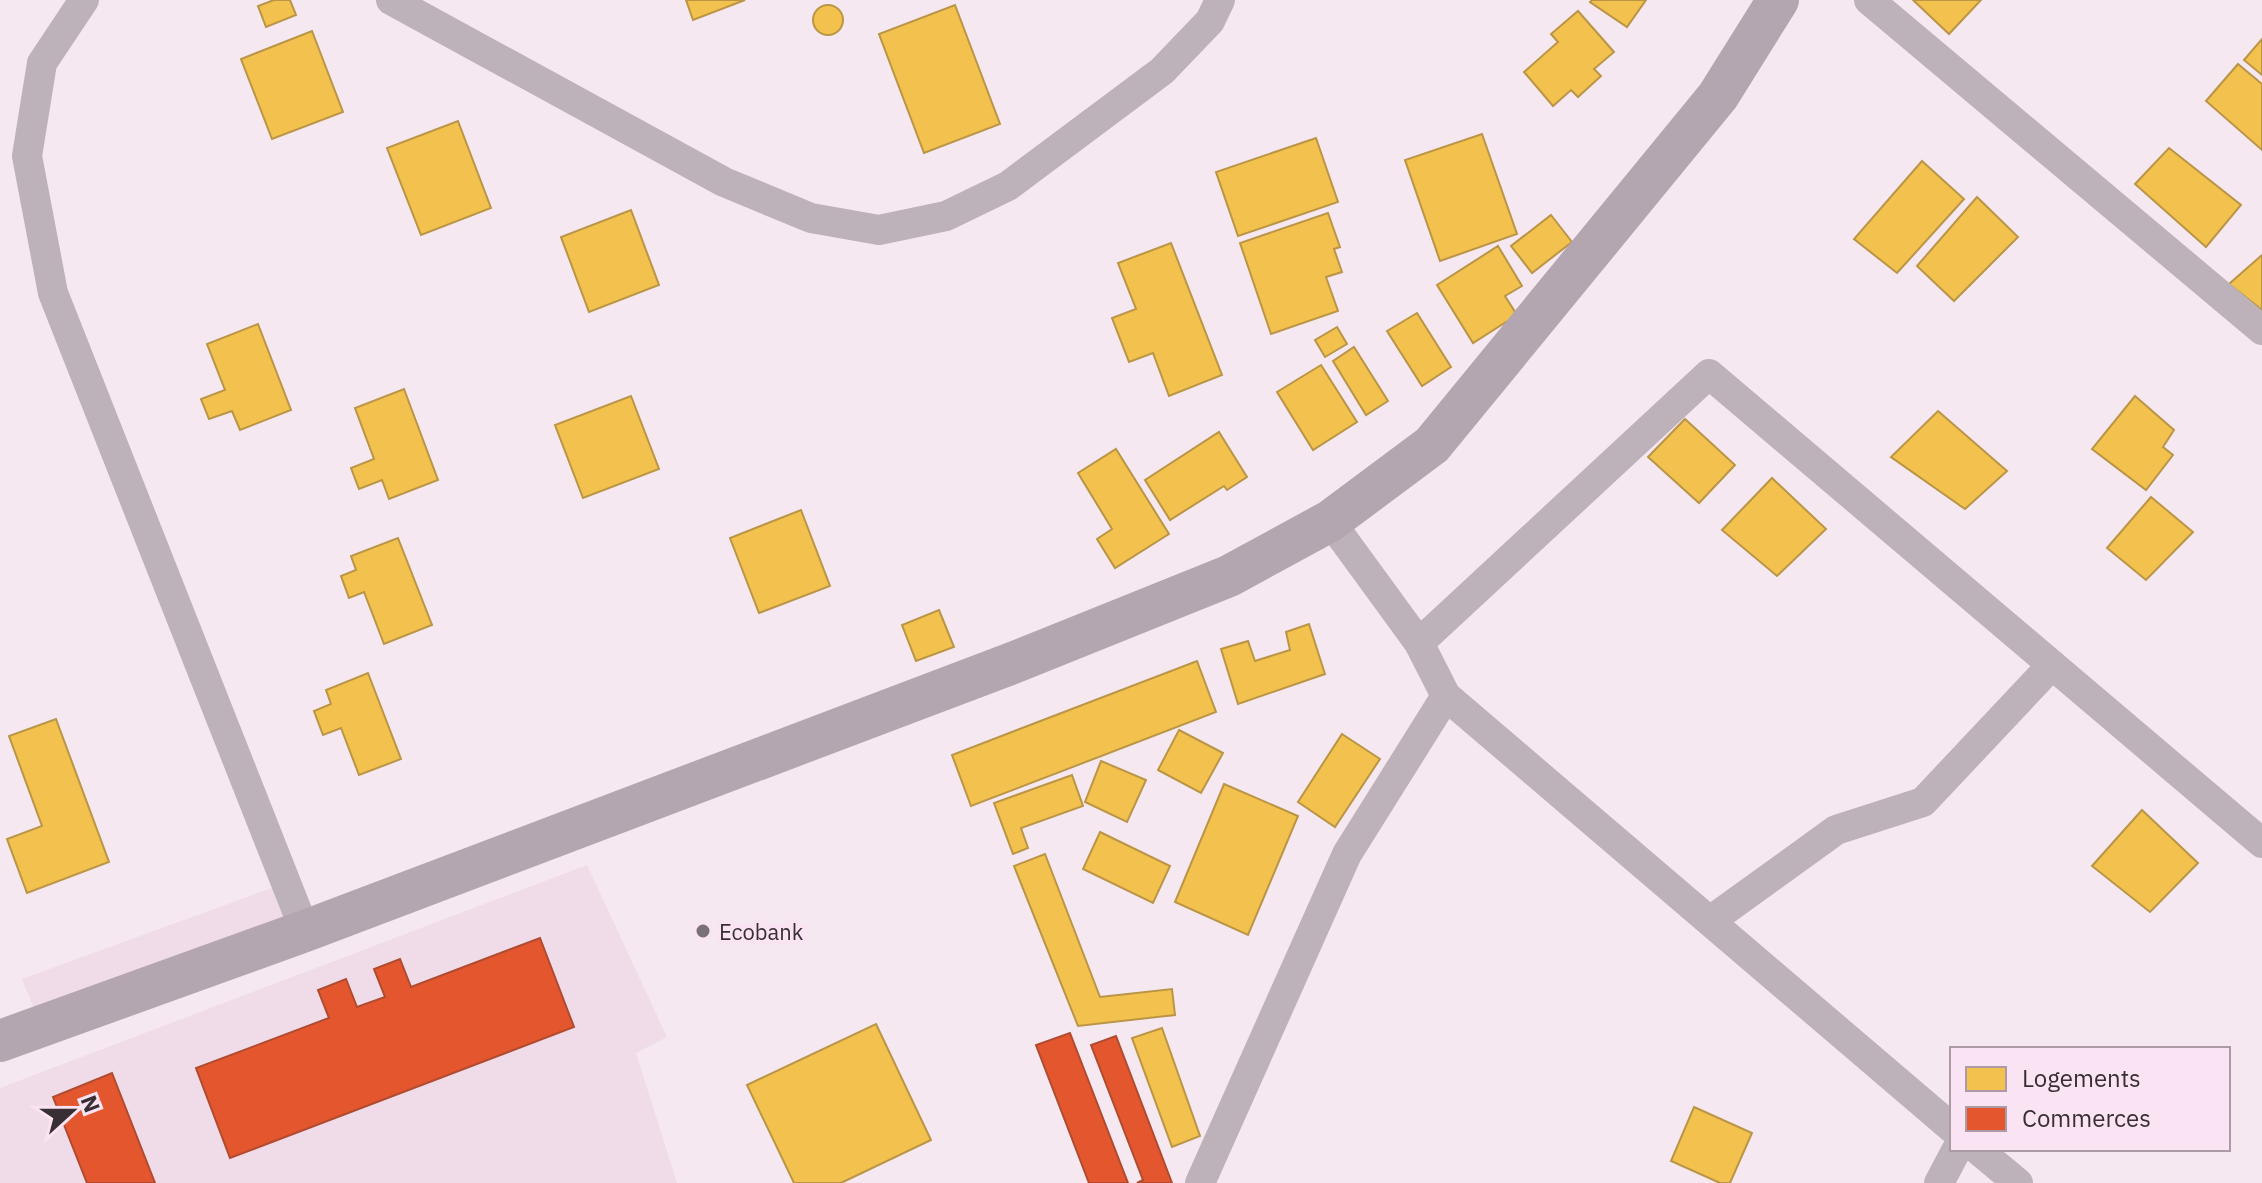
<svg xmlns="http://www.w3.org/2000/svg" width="2262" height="1183" font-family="'IBM Plex Sans',sans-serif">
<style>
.built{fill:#f0dbe9}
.homes{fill:#f2c14e;stroke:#ba9546;stroke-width:2}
.shops{fill:#e4572e;stroke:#b04b30;stroke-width:2}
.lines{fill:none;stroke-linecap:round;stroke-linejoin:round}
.minor{stroke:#beb2ba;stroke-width:30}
.secondary{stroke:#b4a6b0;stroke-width:42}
.poi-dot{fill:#7a7077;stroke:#fae3f2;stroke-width:3}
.labels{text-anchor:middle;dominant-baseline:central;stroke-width:8;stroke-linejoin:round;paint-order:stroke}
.poi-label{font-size:22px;fill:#382f35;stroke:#fae3f2;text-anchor:start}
</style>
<rect width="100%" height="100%" fill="#f5e8f1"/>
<g class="built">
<path d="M587,865l80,172 -31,16 41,130h-677v-95z"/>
<path d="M272,888l16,40 -250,91 -16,-40z"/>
</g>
<g class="homes">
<path d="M274,0h16l6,15 -30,12 -8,-21z"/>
<path d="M686,0h59l-52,20z"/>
<path d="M1592,0h54l-19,27 -37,-25z"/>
<path d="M1913,0h68l-32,34z"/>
<path d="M955,5l45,119 -76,29 -45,-119z"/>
<circle cx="828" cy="20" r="15"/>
<path d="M1578,11l36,41 -20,17 7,7 -23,21 -7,-7 -18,16 -29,-34 34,-30 -7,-8z"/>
<path d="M312,31l31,81 -71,27 -31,-80z"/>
<path d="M2262,39v36l-18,-15z"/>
<path d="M2238,64l24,20v66l-56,-49z"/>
<path d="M458,121l33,87 -70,27 -34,-87z"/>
<path d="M1482,134l35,100 -77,27 -35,-101z"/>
<path d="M1316,138l22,64 -100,34 -22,-64z"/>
<path d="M2169,148l72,57 -35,42 -71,-63z"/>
<path d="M1922,161l42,38 -67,74 -43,-34z"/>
<path d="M1977,197l41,40 -64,64 -37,-35z"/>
<path d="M631,210l28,75 -70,27 -28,-75z"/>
<path d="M1328,213l12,34 -6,2 8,23 -16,5 12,34 -67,23 -31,-91z"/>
<path d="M1551,215l21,27 -40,31 -21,-27z"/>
<path d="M1171,243l51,132 -53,21 -16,-43 -24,9 -17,-44 24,-9 -18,-46z"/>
<path d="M1498,246l24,40 -17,10 12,19 -44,28 -36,-58z"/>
<path d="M2262,255v55l-33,-26z"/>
<path d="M1417,313l34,54 -29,19 -35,-55z"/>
<path d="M258,324l33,86 -51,20 -8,-19 -23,8 -8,-20 24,-9 -18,-46z"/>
<path d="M1337,327l10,17 -22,13 -10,-17z"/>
<path d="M1354,347l34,54 -22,14 -33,-54z"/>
<path d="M1321,365l36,57 -44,28 -36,-58z"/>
<path d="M404,389l34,91 -49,19 -7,-19 -23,9 -8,-21 23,-9 -19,-51z"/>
<path d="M631,396l28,73 -76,29 -28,-73z"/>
<path d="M2135,396l39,34 -11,17 10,8 -27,35 -54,-41z"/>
<path d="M1938,411l69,60 -42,38 -74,-52z"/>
<path d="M1685,419l50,46 -36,38 -51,-46z"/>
<path d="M1219,432l28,45 -20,13 -3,-4 -54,34 -25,-40z"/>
<path d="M1116,449l53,85 -54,34 -18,-29 15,-10 -34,-56z"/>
<path d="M1772,478l54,51 -49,47 -55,-46z"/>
<path d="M2151,497l42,35 -47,48 -39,-32z"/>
<path d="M801,510l29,76 -71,27 -29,-75z"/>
<path d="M398,538l34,87 -48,19 -20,-52 -15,6 -8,-22 15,-6 -5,-14z"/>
<path d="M939,610l15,37 -38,14 -14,-36z"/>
<path d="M1309,624l16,50 -87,30 -17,-55 27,-8 7,20 35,-11 -4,-18z"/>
<path d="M1197,661l19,51 -245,94 -19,-51z"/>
<path d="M368,673l33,86 -42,16 -18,-47 -18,7 -9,-24 17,-7 -5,-14z"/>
<path d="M56,719l53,143 -82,31 -20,-54 35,-13 -33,-90z"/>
<path d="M1179,730l44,23 -22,40 -43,-23z"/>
<path d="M1342,734l38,25 -45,68 -37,-25z"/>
<path d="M1101,761l45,19 -19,42 -42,-20z"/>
<path d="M1072,775l11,31 -62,22 7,20 -15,6 -19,-51z"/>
<path d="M1224,784l74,32 -50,119 -73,-33z"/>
<path d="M2142,810l56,53 -48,49 -58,-46z"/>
<path d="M1100,832l70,34 -17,37 -70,-34z"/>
<path d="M1045,854l55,143 72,-8 3,26 -97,11 -64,-160z"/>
<path d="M876,1024l55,116 -90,43h-47l-47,-98z"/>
<path d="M1162,1028l38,108 -28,11 -40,-109z"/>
<path d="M1694,1107l58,26 -22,50h-10l-49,-22z"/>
</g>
<g class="shops">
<path d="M540,938l34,89 -344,131 -34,-90 133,-50 -11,-28 28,-11 11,28 28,-10 -11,-28 26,-10 11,28z"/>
<path d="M1070,1033l58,150h-39l-53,-138z"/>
<path d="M1116,1036l56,147h-35l6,-3 -52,-135z"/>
<path d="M112,1073l43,110h-68l-34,-86z"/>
</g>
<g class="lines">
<g class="minor">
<path d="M84,0l-42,63 -15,93 26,137 252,638"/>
<path d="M391,0l333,182 87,36 68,12 67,-14 62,-30 154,-115 48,-50 10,-21"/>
<path d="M1869,0l393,330"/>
<path d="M1330,521l89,122 27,53 506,432"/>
<path d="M1419,643l290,-269 553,469"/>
<path d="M1710,921l126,-91 87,-28 129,-137"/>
<path d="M1977,1149l41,34"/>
<path d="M1200,1183l147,-329 99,-158"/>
<path d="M1939,1183l18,-34"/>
</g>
<path class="secondary" d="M0,1041l305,-110 705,-267 219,-88 101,-55 102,-76 286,-349 60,-96"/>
</g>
<circle class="poi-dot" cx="703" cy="931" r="8"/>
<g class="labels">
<g class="poi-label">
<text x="719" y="931">Ecobank</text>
</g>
</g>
<rect x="1950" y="1047" width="280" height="104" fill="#fae3f2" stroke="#ac9ba6" stroke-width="2"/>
<rect x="1966" y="1067" width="40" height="24" fill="#f2c14e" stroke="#ac9ba6" stroke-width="2"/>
<text x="2022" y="1087" font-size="24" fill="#382f35">Logements</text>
<rect x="1966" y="1107" width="40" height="24" fill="#e4572e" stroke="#ac9ba6" stroke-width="2"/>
<text x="2022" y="1127" font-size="24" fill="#382f35">Commerces</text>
<g transform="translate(72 1111) rotate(69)" stroke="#fae3f2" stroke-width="6" paint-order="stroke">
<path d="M0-6L14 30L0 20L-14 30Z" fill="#382f35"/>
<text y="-12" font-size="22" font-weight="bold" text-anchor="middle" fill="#382f35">N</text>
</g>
</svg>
